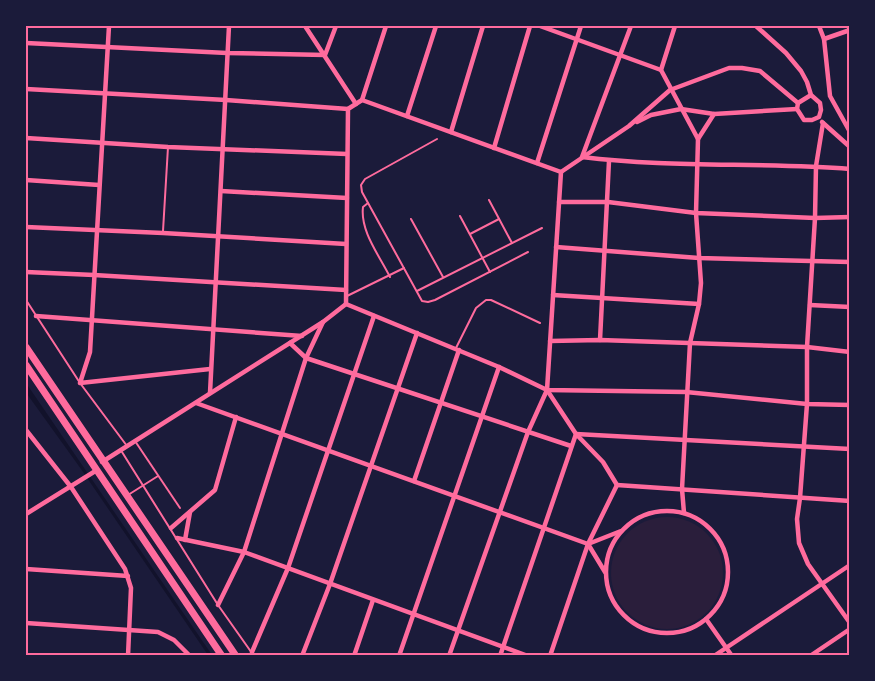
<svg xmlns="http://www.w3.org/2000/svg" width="875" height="681" font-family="Spectral,serif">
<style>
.green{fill:#2a1e3b}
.water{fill:#12122b}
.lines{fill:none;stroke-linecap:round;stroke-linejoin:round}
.service{stroke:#ff6b9d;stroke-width:2}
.minor{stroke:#ff6b9d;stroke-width:4.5}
.secondary{stroke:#ff6b9d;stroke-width:7}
.neatline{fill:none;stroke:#ff6b9d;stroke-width:2}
</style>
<rect width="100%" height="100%" fill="#1b1b3a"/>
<circle class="green" cx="667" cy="573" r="56"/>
<path class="water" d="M26,383l186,272h-4l-127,-186 -54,-75z"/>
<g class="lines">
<g class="service">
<path d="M437,139l-72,40 -4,6 1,7 60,109 6,1 7,-2 93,-48"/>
<path d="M489,200l23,43"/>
<path d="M368,203l-5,4c-3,24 16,48 27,70"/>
<path d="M460,216l30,56"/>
<path d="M411,219l32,58"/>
<path d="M163,231l5,-84"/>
<path d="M470,234l29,-15"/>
<path d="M417,291l125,-63"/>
<path d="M347,296l57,-28"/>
<path d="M26,300l54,83 47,63"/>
<path d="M456,348l20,-40 10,-8h5l49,23"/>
<path d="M135,441l45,67"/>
<path d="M122,452l96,153 36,51"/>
<path d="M128,495l30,-19"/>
</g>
<g class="minor">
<path d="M109,26l-19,326 -10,31 130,-14"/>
<path d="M305,26l51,78"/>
<path d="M540,26l121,44"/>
<path d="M631,26l-49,131c89,11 178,5 268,12"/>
<path d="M675,26l-14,44 37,69"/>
<path d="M756,26l30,27 15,18 6,11 4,13 9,8 1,7 -2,7 -7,3h-8l-7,-11 1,-6 13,-8"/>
<path d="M819,26l5,13 6,57 20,36"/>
<path d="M824,39l26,-9"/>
<path d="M26,43l201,10 98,2 11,-29"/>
<path d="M26,89l200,11 122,9"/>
<path d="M362,100l24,-74"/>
<path d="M407,116l29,-90"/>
<path d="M637,122l14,-7 30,-6 33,5 83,-5"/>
<path d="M822,122l28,25"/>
<path d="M823,123l-7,43 -1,52 -8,129v57l-7,94 -3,21 2,24 9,21 42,59"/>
<path d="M451,132l32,-106"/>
<path d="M26,138l142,9 179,7"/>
<path d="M494,148l36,-122"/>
<path d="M537,163l44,-137"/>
<path d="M561,172l68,-46 41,-36 59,-22h13l18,3 38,32"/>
<path d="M26,180l73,5"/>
<path d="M221,191l126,7"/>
<path d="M559,202h49l88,11 119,5 35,-1"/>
<path d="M26,227l137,6 183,11"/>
<path d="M556,247l143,11 151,4"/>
<path d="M26,272l68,3 252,15"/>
<path d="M553,295l146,9"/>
<path d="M346,304l153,63 48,23 139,2 121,12 43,1"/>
<path d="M346,304l2,-195 14,-9 199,72"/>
<path d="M810,305l40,2"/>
<path d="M36,316l266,20"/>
<path d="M600,340l9,-179"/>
<path d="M550,341l50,-1 207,7 43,5"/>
<path d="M290,343l16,15 265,88"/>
<path d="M547,390l29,44 27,28 14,23"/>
<path d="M210,393l19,-367"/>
<path d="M196,403l392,141 33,-13"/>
<path d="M26,430l45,57 54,82 6,19 -3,68"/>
<path d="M102,462l221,-140 23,-18"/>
<path d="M414,481l45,-131"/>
<path d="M617,485l233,16"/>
<circle cx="667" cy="572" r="61"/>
<path d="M684,513l-2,-24 8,-146 9,-39 2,-21 -5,-70 2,-74 16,-25"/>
<path d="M26,514l71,-44"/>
<path d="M171,528l44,-38 21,-73"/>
<path d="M177,538l67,14 284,104"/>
<path d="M185,540l5,-28"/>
<path d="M588,544l17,28"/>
<path d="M26,569l102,7"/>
<path d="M218,605l26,-53 62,-194 17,-36"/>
<path d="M706,619l26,37"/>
<path d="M26,623l132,9 16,8 16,16"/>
<path d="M252,652l36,-84 86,-252"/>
<path d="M302,656l28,-72 87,-251"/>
<path d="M354,656l19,-56"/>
<path d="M399,656l100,-289"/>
<path d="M449,656l79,-224 19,-42 14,-218"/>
<path d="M500,656l76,-222 274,15"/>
<path d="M550,656l38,-112 29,-59"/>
<path d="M714,656l136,-91"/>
<path d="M810,656l40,-27"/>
</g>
<g class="secondary">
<path d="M26,347l210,309"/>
<path d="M26,365l196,291"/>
</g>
</g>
<rect width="875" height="681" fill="none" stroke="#1b1b3a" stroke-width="54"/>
<rect x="27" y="27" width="821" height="627" class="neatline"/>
</svg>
